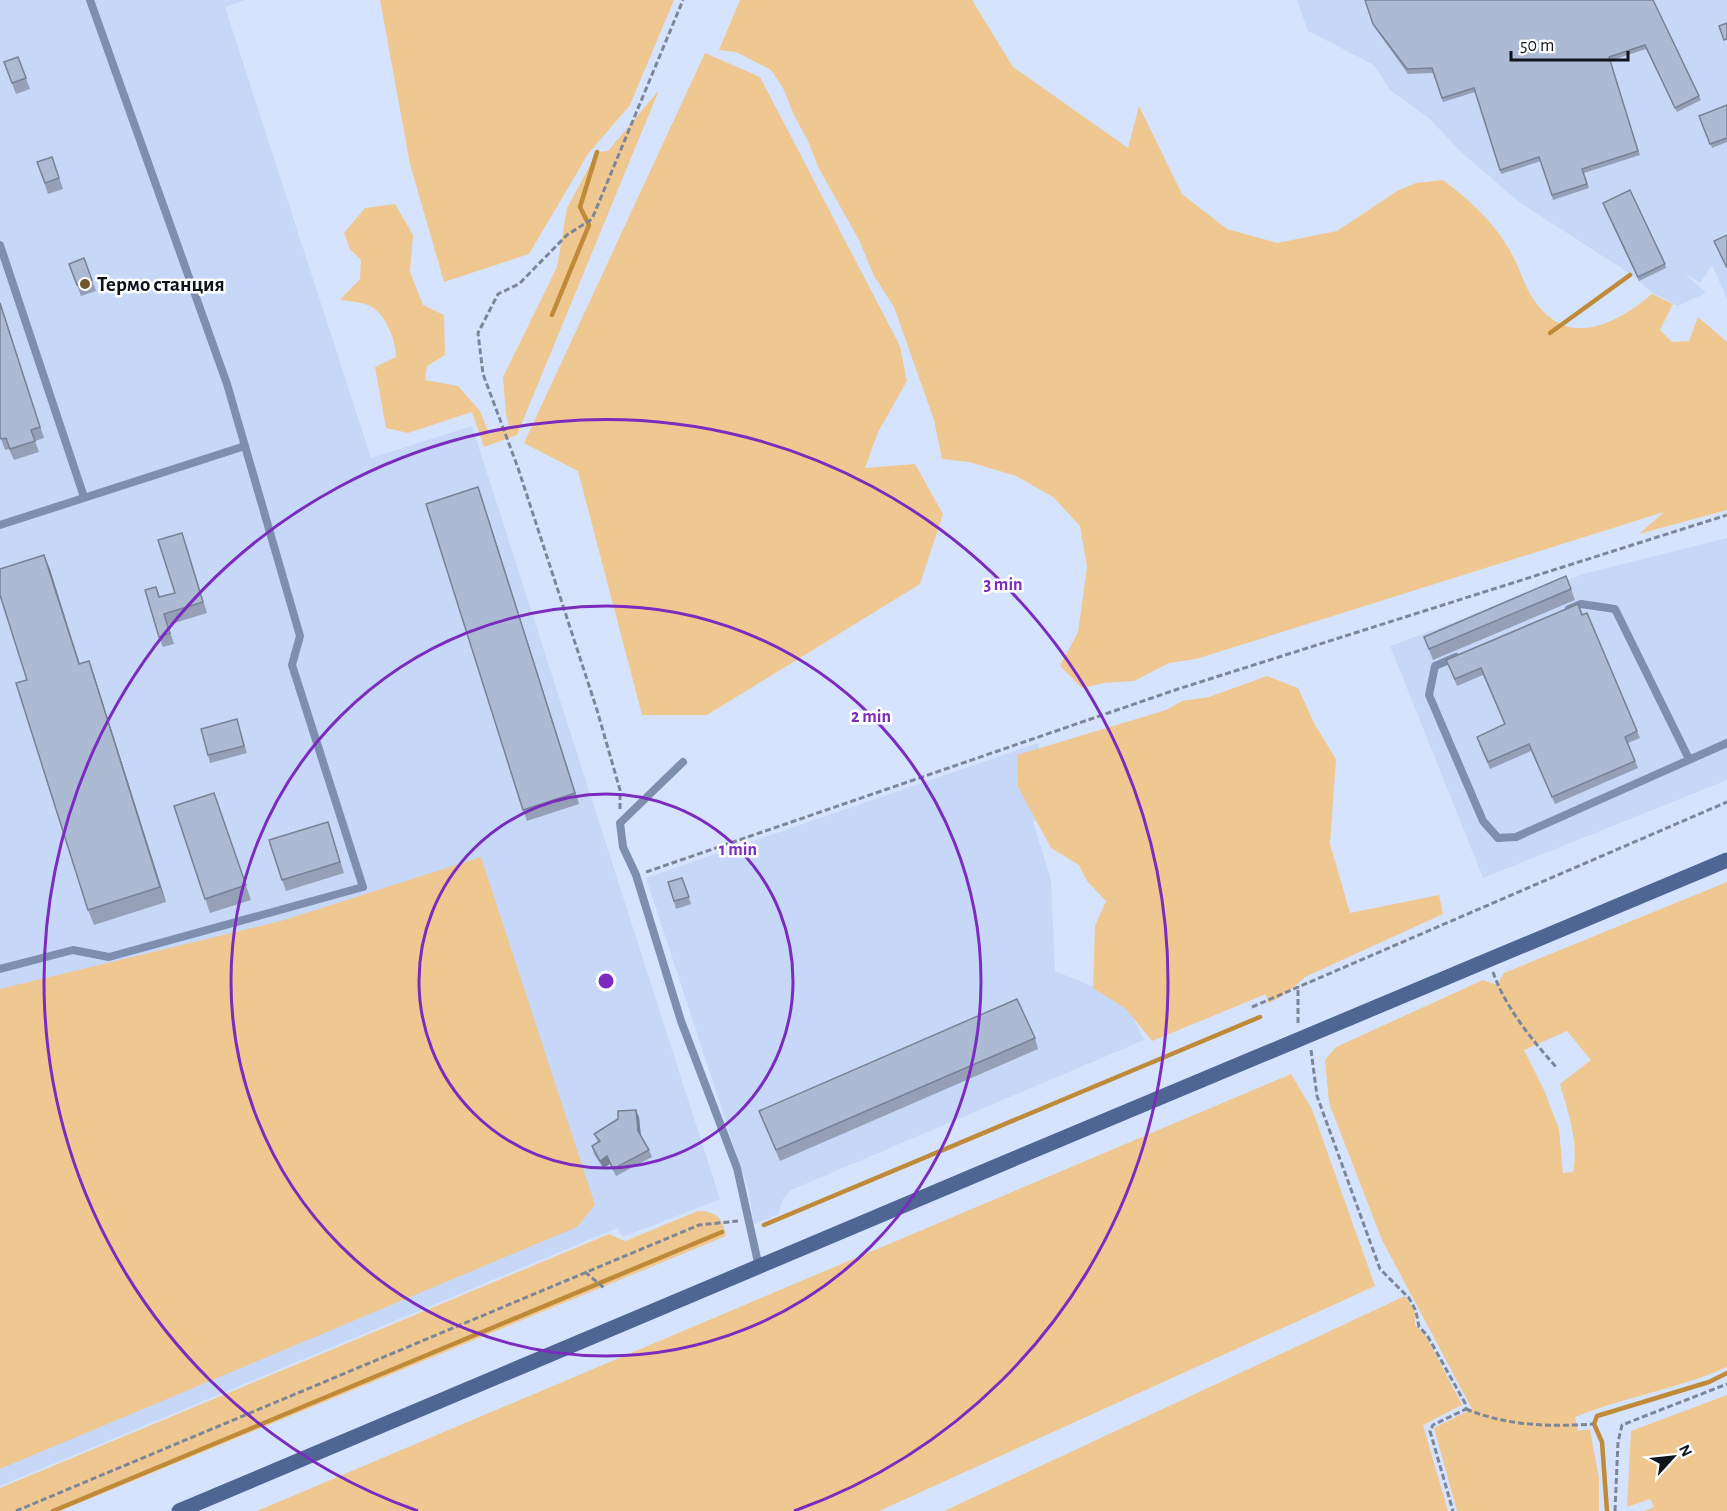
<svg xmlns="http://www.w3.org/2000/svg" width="1727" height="1511" font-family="'Alegreya Sans',sans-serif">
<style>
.built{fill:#c6d7f8}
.green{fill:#efc891;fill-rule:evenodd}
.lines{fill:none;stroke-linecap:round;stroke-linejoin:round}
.stream{stroke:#bf8b39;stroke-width:4.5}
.path{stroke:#7d8699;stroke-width:3;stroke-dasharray:6 3;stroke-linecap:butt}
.service{stroke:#7e8eaf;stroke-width:8}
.secondary{stroke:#4f6593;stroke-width:15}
.wall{fill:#95a0b6}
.shaded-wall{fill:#798294}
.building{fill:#adbad4;stroke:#798294;stroke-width:1.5}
.ring{fill:none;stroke:#7b2cbf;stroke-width:3}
.poi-dot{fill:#715427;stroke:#fff;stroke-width:2}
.labels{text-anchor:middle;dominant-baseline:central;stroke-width:5;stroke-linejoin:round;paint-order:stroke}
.poi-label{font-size:21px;font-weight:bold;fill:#10141d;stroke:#fff;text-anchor:start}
.centre{fill:#7b2cbf;stroke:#fff;stroke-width:3}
.ring-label{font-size:18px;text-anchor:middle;font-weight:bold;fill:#7b2cbf;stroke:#fff;stroke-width:5;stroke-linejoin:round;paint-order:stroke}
</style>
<rect width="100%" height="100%" fill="#d6e3fe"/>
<g class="built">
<path d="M0,0h246l-21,7 146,451 101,-32 248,773 -97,38 -6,-9 -617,258z"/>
<path d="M1297,0h430v299l-15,-34 -12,18 -17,-11 23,21 -28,13 -25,-13 -21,-18 -113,-73 -60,-52 -29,-31 -40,-29 -16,-25 -66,-34z"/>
<path d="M1727,538v242l-244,98 -93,-232 193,-72z"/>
<path d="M1038,743l15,69 -20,10 18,58 4,91 69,28 20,41 -353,150 -8,9 -5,15 -24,10 -5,-32 -103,-314z"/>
</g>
<g class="green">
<path d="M380,0h294l-44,105 -42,49 -59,100 -85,28 -34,-118z"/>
<path d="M740,0h232l41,67 115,81 11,-42 43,88 45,35 50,14 60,-12 60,-40 19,-8 27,-3c25,19 48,39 64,66 10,14 14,31 22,46 33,58 81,37 123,2l21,10 -13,26 12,12 17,-1 9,-24 29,25v168l-88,24 25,-22 -468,147 -27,4 -35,18 -30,2 -22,5 -22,-22 18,-34 9,-65 -7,-41 -27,-29 -37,-21 -47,-14 -27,-3 -8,-39 -40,-113 -20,-31 -15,-36 -41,-73 -10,-26 -14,-26 -11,-27 -12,-18 -35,-18 -17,-2z"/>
<path d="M705,53l55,24 140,269 7,35 -29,51 -13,36 50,-4 28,50 -23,70 -213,131h-65l-64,-244 -54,-28z"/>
<path d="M659,90l-142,345 -33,12 -12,-35 -64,21 -22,-5 -11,-61 21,-10c0,-16 -11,-46 -28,-52 -9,-3 -19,-4 -28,-5l20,-21 1,-19 -11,-11 -6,-16 21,-25 30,-4 18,31 -3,37 13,33 21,10 1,40 -18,11 -2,14 33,6 22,25 9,23 20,-8 -3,-12 -3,-37 54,-110 10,-59 30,-56 11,-1z"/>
<path d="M1267,676l31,12 17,37 21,34 -6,85 20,69 89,-18 4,19 -138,63c-11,11 -22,20 -37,26l-2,-9 -114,47 -26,-32 -33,-21 2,-62 11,-25 -19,-20 -8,-16 -28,-17 -33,-61 -1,-32 149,-45 16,-9 27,-4z"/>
<path d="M481,857l114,348 -18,22 -577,242v-480l281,-68z"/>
<path d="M1727,882v485c-49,22 -103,30 -152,50l3,14 12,-2 9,50v32h-142l-23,-83 38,-19 -90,-169 -53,-137 -4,-43 11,-13 147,-67 14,5 7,-12zM1567,1031l24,29 -31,24c8,29 19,58 13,88l-10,1 -4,-44 -15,-39 -20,-40z"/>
<path d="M1291,1074l21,35 63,177 -496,225h-622z"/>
<path d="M698,1211c18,0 25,7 28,25l-666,275h-60v-23l609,-254 16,7z"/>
<path d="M1405,1296l10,16v13l11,11 36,69 -39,20 25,86h-504z"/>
<path d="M1727,1395v116h-83l10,-4 -4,-8 -23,8 4,-76z"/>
</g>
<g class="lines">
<g class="stream">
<path d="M552,315l37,-90 -9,-18 17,-55"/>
<path d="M1550,333l80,-58"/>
<path d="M764,1225l496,-208"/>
<path d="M53,1511l669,-279"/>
<path d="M1607,1511l-5,-69 -8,-18 3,-8 112,-34 18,-9"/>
</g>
<g class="path">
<path d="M620,809v-19l-23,-80 -79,-242 -35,-94 -5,-41 20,-39 21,-10 48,-49 25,-16 91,-219"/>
<path d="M646,872l532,-183 549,-174"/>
<path d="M1493,972c12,35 39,68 64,96"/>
<path d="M1252,1007l475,-205"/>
<path d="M1298,1023v-37"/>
<path d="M1311,1050l6,46 63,173 29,29 7,13 3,16 8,8 38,68 1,6 -33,16 -3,6 23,80"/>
<path d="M585,1272l19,16"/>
<path d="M1466,1409c41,17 84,18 128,15"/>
<path d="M16,1511l683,-286 39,-4"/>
<path d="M1615,1511l3,-69 4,-17 105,-41"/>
</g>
<g class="service">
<path d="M0,245l84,252"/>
<path d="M0,525l245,-79"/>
<path d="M1569,609l12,-5 34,5 74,150"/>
<path d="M1456,657l-21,9 -6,29 54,126 15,17 18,-1 211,-94"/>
<path d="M683,762l-63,61 3,24 13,28 45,146 56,147 22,99"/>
<path d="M0,969l73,-19 36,7 254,-70 -71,-222 8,-29 -73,-252 -137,-384"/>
</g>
<path class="secondary" d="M179,1511c516,-216 1031,-437 1548,-651"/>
</g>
<g class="wall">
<path d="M1365,0h288l48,100 -24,12 -31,-63 -36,12 30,94 -56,18 5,15 -36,12 -12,-39 -40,13 -26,-82 -32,10 -10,-29 -25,1 -33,-46z"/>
<path d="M18,57l12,32 -14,5 -12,-32z"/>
<path d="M1727,105v37l-15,6 -13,-32z"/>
<path d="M52,157l11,32 -15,5 -11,-32z"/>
<path d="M1604,207l61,57 1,4 -27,13z"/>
<path d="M84,258l12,33 -15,5 -12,-32z"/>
<path d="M0,302l44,136 -9,3 4,11 -25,8 -5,-11 -4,1 -5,-14z"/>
<path d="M478,487l101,317 -52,17 -4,-11z"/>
<path d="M186,544l21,69 -39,12 6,19 -11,3 -4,-10 -3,-50 4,10 15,-4z"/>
<path d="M44,555l36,109 9,-3 5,14 72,227 -72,23 -6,-15 -61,-230z"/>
<path d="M1571,589l4,11 -142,60 -9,-23z"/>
<path d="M1578,604l59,127 3,7 -12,5 10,25 -83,36 -24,-53 -41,18 -11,-25 26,-19 -22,-50 -26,11 -8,-19z"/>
<path d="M237,719l10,34 -37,10 -2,-8z"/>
<path d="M214,793l37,107 -41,13 -36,-107z"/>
<path d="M328,822l16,51 -58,18 -4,-11z"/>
<path d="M682,878l9,26 -15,5 -8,-27z"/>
<path d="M1035,1038l3,11 -258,112 -21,-50z"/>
<path d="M639,1117l2,18 8,15 3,7 -36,19 -6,-12 -7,4 -9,-14 -2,-8 6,-4 -4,-8z"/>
</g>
<g class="shaded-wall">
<path d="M478,487l4,11 97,306 -4,-11z"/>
<path d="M44,555l6,14 34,109 -5,-14z"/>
<path d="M89,661l5,14 72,227 -6,-15z"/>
<path d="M636,1110l3,7 2,22 -3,-8z"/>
<path d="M607,1156l3,8 -7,4 -3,-7z"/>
</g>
<g class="building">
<path d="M1365,0h288l46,96 -24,12 -30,-63 -36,12 29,94 -56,18 5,15 -35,11 -13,-38 -39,13 -26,-82 -32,10 -10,-30 -25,1 -34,-45z"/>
<path d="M1727,23v16l-3,1 -5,-14z"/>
<path d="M18,57l8,21 -14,5 -8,-21z"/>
<path d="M1727,105v33l-17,6 -11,-28z"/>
<path d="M52,157l7,21 -14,5 -8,-21z"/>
<path d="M1630,190l35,74 -27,13 -35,-74z"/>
<path d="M1727,235v33l-13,-27z"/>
<path d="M84,258l8,22 -15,5 -8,-21z"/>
<path d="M0,303l40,124 -9,3 4,11 -25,8 -4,-11 -5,1 -1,-3z"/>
<path d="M478,487l97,306 -52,17 -97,-306z"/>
<path d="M182,533l21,69 -39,12 6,19 -11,4 -14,-47 11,-3 3,10 16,-4 -17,-53z"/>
<path d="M44,555l35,109 10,-3 71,226 -72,23 -72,-227 11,-3 -27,-85v-26z"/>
<path d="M1566,576l5,13 -142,60 -5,-12z"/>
<path d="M1578,604l4,11 5,-2 50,118 -12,6 10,24 -83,36 -23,-53 -41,18 -11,-25 28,-13 -24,-56 -26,11 -9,-19z"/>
<path d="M237,719l7,27 -36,9 -7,-26z"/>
<path d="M214,793l32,92 -41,14 -31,-93z"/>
<path d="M328,822l12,40 -58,18 -13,-40z"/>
<path d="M682,878l7,19 -15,4 -6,-19z"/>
<path d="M1017,999l18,39 -259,112 -17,-39z"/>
<path d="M636,1110l2,21 11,19 -36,19 -6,-13 -7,5 -8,-15 8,-5 -6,-7 24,-15v-8z"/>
</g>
<g class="ring">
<circle cx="606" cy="981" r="187"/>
<circle cx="606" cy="981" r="375"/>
<path d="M418 1511A562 562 0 1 1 794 1511"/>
</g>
<circle class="poi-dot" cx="85" cy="284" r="6"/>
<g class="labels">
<g class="poi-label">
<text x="97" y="284">Термо станция</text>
</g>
</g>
<circle cx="606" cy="981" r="9" class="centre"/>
<g class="ring-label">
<text x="1003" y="590">3 min</text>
<text x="871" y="722">2 min</text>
<text x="738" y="855">1 min</text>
</g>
<g transform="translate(1673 1457) rotate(63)" stroke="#ffffff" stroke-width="4.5" paint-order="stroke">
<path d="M0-4.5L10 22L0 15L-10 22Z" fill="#10141d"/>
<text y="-9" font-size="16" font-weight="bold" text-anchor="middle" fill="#10141d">N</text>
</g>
<path d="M1511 51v9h117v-9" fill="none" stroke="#10141d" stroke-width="3"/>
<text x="1520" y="51" font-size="18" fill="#10141d" stroke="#ffffff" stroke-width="4.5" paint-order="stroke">50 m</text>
</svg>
